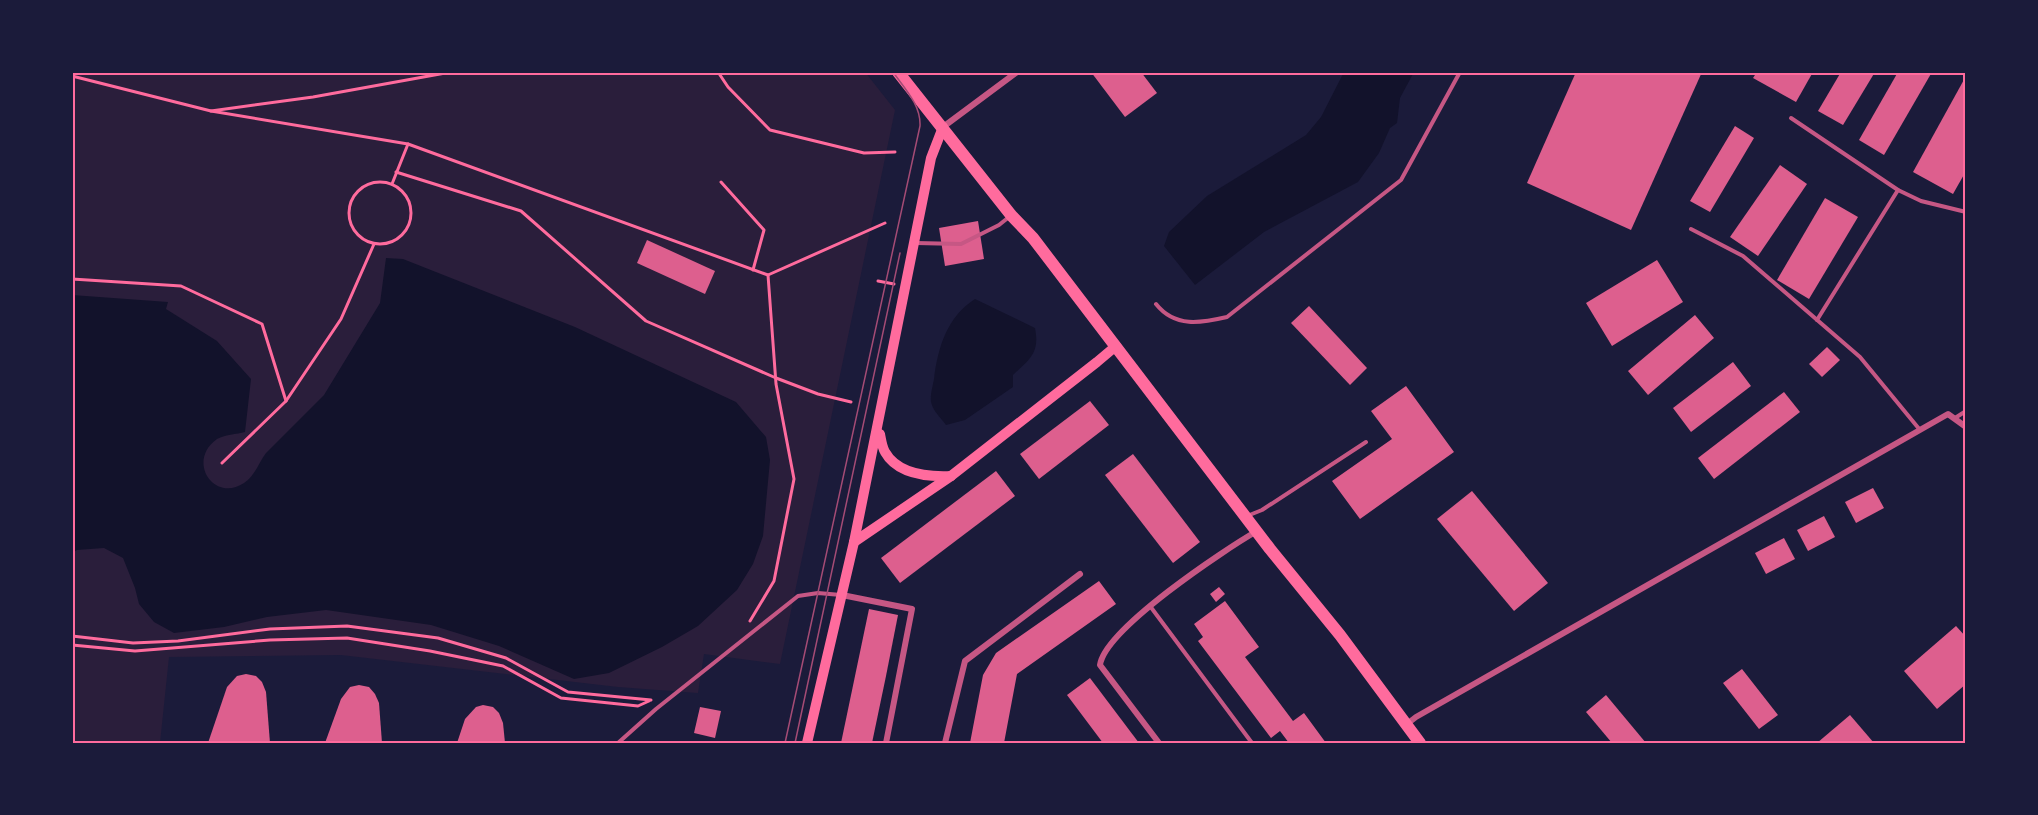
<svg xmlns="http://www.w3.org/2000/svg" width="2038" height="815" font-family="'Exo 2',sans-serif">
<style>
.green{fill:#2a1e3b}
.water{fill:#12122b}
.building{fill:#dd5f8e}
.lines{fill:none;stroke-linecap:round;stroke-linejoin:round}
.path{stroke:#ff6b9d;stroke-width:3}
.service{stroke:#c65784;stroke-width:4}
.minor{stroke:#c65784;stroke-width:6}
.secondary{stroke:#ff6b9d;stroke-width:10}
.primary{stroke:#ff6b9d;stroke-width:12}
.tram{stroke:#a44b75;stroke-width:1.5}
.neatline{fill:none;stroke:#ff6b9d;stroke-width:2}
</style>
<rect width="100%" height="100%" fill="#1b1b3a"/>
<path class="green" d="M72,72h793l30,38 -115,554 -76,-10 -6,39 -80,-6 -277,-32 -172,2 -9,86h-88z"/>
<g class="water">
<path d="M1344,72h70l-14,26 -3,25 -7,5 -11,25 -21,29 -94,50 -69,53 -31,-39 5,-14 38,-36 99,-61 15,-18z"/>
<path d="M386,258l17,1 172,68 161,75 30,35 4,23 -7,76 -10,28 -16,26 -39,36 -36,21 -53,26 -35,6 -75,-33 -68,-21 -105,-15 -59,7 -43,10 -50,6 -20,-11 -15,-18 -4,-16 -12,-30 -19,-10 -27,2 -5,3v-258l96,7 -2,7 51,32 34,38 -6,53c-8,2 -21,3 -28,7 -31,22 -3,64 27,44 11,-7 15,-21 22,-30l58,-58 56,-92z"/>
<path d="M975,299l60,29c5,25 -5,31 -22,47v12l-48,33 -19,5c-5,-7 -13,-14 -15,-23 -1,-7 2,-17 3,-23 4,-32 13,-62 41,-80z"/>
</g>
<g class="building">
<path d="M1091,72h50l16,21 -32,24z"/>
<path d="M1576,72h126l-71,158 -104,-47z"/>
<path d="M1757,72h56l-17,30 -43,-24z"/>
<path d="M1841,72h34l-32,53 -25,-14z"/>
<path d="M1898,72h34l-48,83 -25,-15z"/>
<path d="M1966,76v95l-13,23 -40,-22z"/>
<path d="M1735,126l19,12 -44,74 -20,-11z"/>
<path d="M1780,165l27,19 -49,72 -28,-19z"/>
<path d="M1825,198l33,19 -49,82 -32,-19z"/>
<path d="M978,221l6,38 -39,7 -6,-38z"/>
<path d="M647,240l68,31 -10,23 -68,-31z"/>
<path d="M1657,260l26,42 -71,44 -26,-43z"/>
<path d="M1309,306l58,62 -17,17 -59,-62z"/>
<path d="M1695,315l19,23 -66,57 -20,-24z"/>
<path d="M1827,347l13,13 -18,17 -13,-13z"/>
<path d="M1733,362l18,24 -60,46 -18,-24z"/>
<path d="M1406,386l48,66 -94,67 -28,-38 60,-42 -21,-28z"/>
<path d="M1784,392l16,20 -86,67 -16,-21z"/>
<path d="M1090,401l19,24 -70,54 -19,-25z"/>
<path d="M1133,454l67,88 -27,21 -68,-88z"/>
<path d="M996,471l19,25 -115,87 -19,-25z"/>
<path d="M1873,488l11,20 -28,15 -11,-21z"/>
<path d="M1472,491l76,92 -34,28 -77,-92z"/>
<path d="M1824,516l11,21 -27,14 -11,-21z"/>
<path d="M1784,538l11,21 -29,15 -11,-21z"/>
<path d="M1099,581l17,23 -99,70 -13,69h-34l13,-68 13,-22z"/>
<path d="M1219,587l6,7 -9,8 -6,-8z"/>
<path d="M1225,601l34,46 -14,10 48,64 11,-8 22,30h-37l-9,-12 -9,7 -73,-97 5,-4 -9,-13z"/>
<path d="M869,609l29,6 -12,61 -14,67h-31z"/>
<path d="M1956,626l10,11v47l-29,25 -33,-38z"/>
<path d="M1742,669l36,46 -19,14 -36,-46z"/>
<path d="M246,674l10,2 6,6 4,10 4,51h-62l19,-56 10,-11z"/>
<path d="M1090,678l49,65h-36l-36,-48z"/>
<path d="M359,685l10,2 6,7 4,9 3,40h-57l16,-44 9,-12z"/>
<path d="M1606,695l40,48h-34l-26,-31z"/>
<path d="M483,705l10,2 6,6 4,10 2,20h-48l8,-24 11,-12z"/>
<path d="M700,707l21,4 -6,27 -21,-5z"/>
<path d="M1850,715l24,28h-57z"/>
</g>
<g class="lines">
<g class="path">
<path d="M718,72l10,15 42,43 94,23 31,-1"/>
<path d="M72,76l139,35 102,-14 138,-25"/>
<path d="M211,111l197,33 360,131 117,-52"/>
<path d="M396,172l125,39 125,110 130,57 42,16 33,8"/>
<path d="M721,182l43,48 -11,40"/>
<circle cx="380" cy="213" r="31"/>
<path d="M392,184l16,-40"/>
<path d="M72,279l109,7 81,38 24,77"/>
<path d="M878,281l16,3"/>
<path d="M222,463l64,-62 55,-82 33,-75"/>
<path d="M750,621l24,-40 20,-102 -18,-95 -8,-109"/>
<path d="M72,636l61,7 45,-2 92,-12 77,-3 91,12 68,20 62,34 83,8"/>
<path d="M72,645l63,6 135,-11 77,-2 83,13 73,15 58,32 77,8 11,-5"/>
</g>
<g class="service">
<path d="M1791,118l107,72 23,11 45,11"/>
<path d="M1691,229l52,27 117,101 60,73"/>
<path d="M916,243l45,1 38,-19 10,-8"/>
<path d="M1156,304c19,24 45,19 71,13l174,-137 59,-108"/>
<path d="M1817,320l81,-130"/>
<path d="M1955,418l11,-7"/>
<path d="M1247,516l15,-6 104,-68"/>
<path d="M1150,606l102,137"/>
<path d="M618,743l38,-34 142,-113 20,-3 23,2"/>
</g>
<g class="minor">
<path d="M943,127l74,-55"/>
<path d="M842,595l70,14 -26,134"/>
<path d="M1407,724l9,-7 532,-303 18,13"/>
<path d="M945,743l20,-82 115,-87"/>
<path d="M1159,743l-59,-78c5,-36 124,-115 157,-134"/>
</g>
<g class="secondary">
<path d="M877,433l3,1c1,5 2,13 5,18 13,23 43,25 66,24"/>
<path d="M854,542l97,-66 146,-114 19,-16"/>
<path d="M807,743l47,-201 77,-384 12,-31"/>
</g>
<path class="primary" d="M898,72l113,143 22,23 237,311 70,86 80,108"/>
<g class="tram">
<path d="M785,743l135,-617c1,-21 -15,-37 -27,-54"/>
<path d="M795,743l105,-490"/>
</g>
</g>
<rect width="2038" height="815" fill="none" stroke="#1b1b3a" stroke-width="147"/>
<rect x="74" y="74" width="1890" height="668" class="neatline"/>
</svg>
